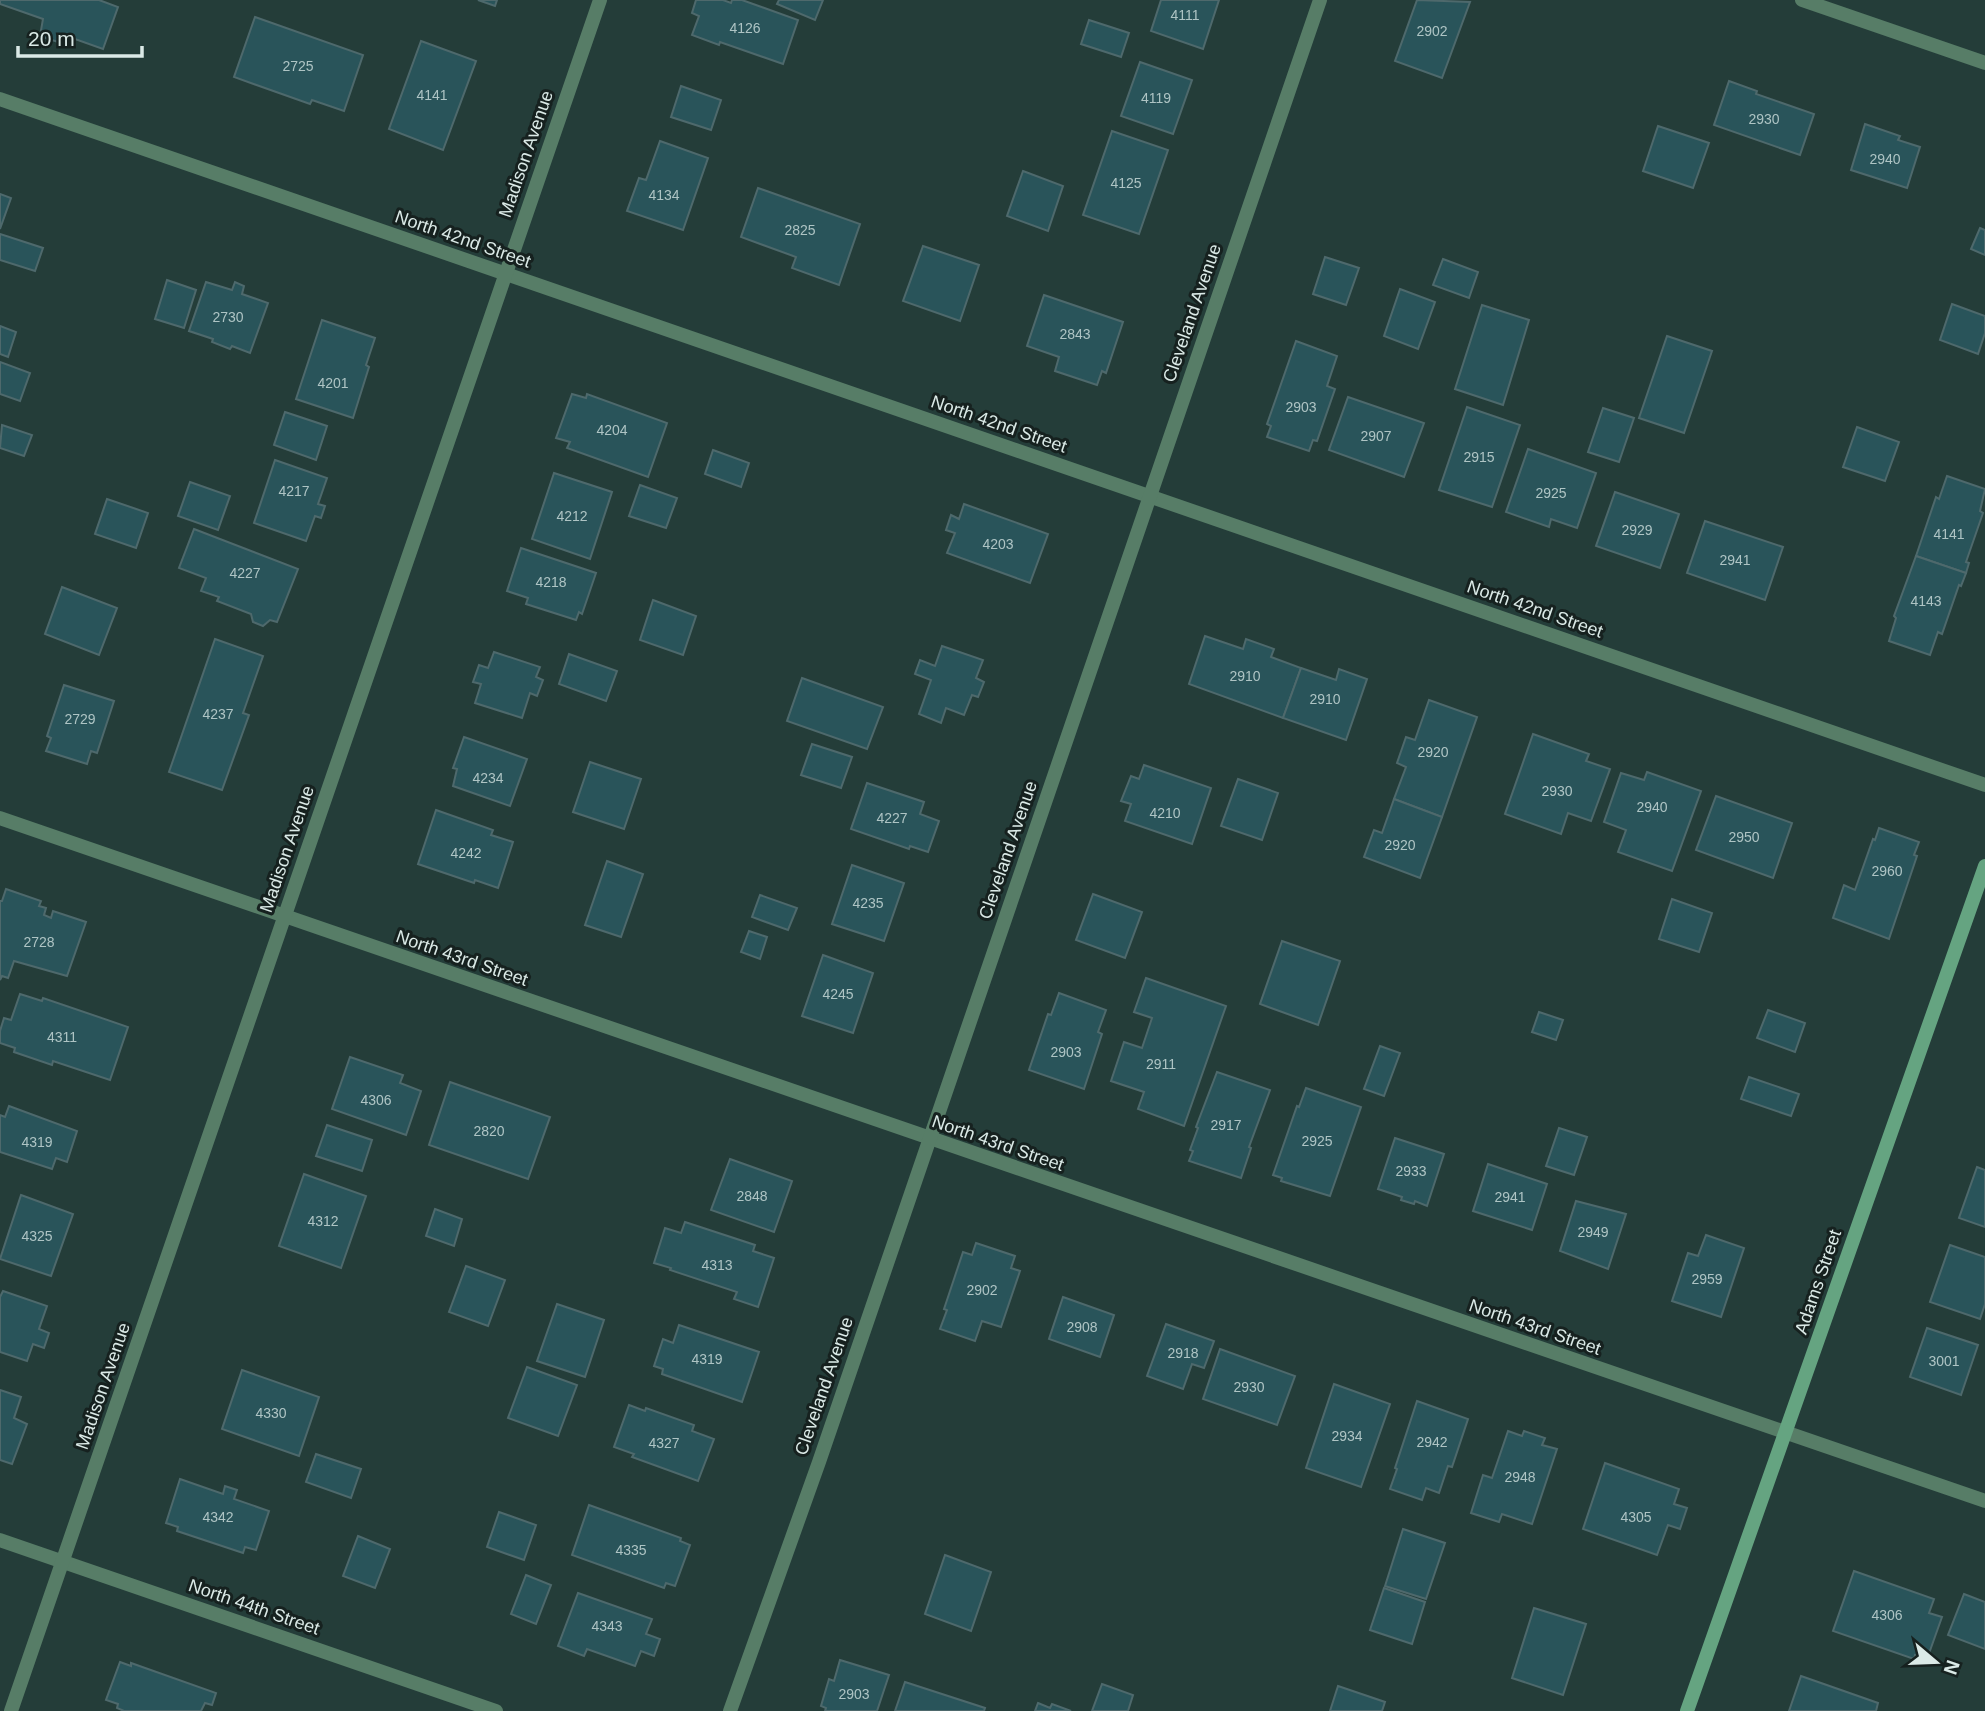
<svg xmlns="http://www.w3.org/2000/svg" width="1985" height="1711" font-family="Helvetica,sans-serif">
<style>
.building{fill:#29545a;stroke:#4e696c;stroke-width:2}
.lines{fill:none;stroke-linecap:round;stroke-linejoin:round}
.minor{stroke:#577d67;stroke-width:14}
.secondary{stroke:#65a481;stroke-width:14}
.labels{text-anchor:middle;dominant-baseline:central;stroke-width:6;stroke-linejoin:round;paint-order:stroke}
.number-label{font-size:14px;fill:#aec4c4}
.street-label{font-size:18px;fill:#dbeae7;stroke:#16211f}
</style>
<rect width="100%" height="100%" fill="#243d39"/>
<g class="building">
<path d="M0,0h99l19,7 -15,42 -42,-15 -3,8 -18,-6 3,-17 -43,-15z"/>
<path d="M478,0h19l-2,6z"/>
<path d="M696,0h27l8,3 1,-3h10l56,20 -15,44 -63,-22 -1,3 -27,-10 7,-19 -7,-3z"/>
<path d="M779,0h44l-8,20 -38,-16z"/>
<path d="M1161,0h58l-16,49 -52,-18z"/>
<path d="M1417,0l53,2 -28,76 -47,-17z"/>
<path d="M255,17l108,38 -19,56 -32,-11 -2,4 -76,-27z"/>
<path d="M1089,20l40,13 -8,24 -40,-13z"/>
<path d="M421,41l55,20 -33,89 -54,-21z"/>
<path d="M1140,62l52,18 -19,54 -52,-18z"/>
<path d="M1729,81l28,10 -1,3 58,20 -14,41 -86,-30z"/>
<path d="M681,86l40,14 -10,30 -40,-13z"/>
<path d="M1865,124l35,12 -2,4 22,7 -13,41 -56,-18z"/>
<path d="M1658,126l51,17 -16,45 -50,-17z"/>
<path d="M1112,131l56,19 -29,84 -56,-19z"/>
<path d="M660,141l48,17 -25,72 -56,-19 12,-33 7,2z"/>
<path d="M1023,171l40,15 -15,45 -41,-15z"/>
<path d="M758,188l102,36 -21,61 -47,-17 4,-11 -55,-20z"/>
<path d="M0,194l11,4 -11,31z"/>
<path d="M1980,228l5,2v25l-14,-6z"/>
<path d="M0,234l43,14 -8,23 -35,-11z"/>
<path d="M923,246l56,19 -19,56 -57,-20z"/>
<path d="M1325,257l34,11 -13,37 -33,-11z"/>
<path d="M1443,259l35,13 -9,26 -36,-13z"/>
<path d="M167,280l29,10 -12,38 -29,-9z"/>
<path d="M206,282l26,8 3,-8 9,4 -2,8 26,9 -18,50 -18,-7 -2,3 -18,-7 1,-3 -24,-8z"/>
<path d="M1400,289l35,13 -17,47 -34,-13z"/>
<path d="M1044,295l79,27 -17,51 -4,-2 -5,14 -42,-14 4,-14 -32,-11z"/>
<path d="M1952,304l33,12v17l-7,21 -38,-14z"/>
<path d="M1482,305l47,15 -26,85 -48,-16z"/>
<path d="M322,320l53,18 -9,27 3,2 -16,51 -57,-19z"/>
<path d="M0,326l16,6 -8,25 -8,-3z"/>
<path d="M1667,336l45,15 -28,82 -45,-15z"/>
<path d="M1296,341l41,15 -10,30 8,3 -18,52 -4,-1 -4,11 -42,-14 4,-11 -4,-2z"/>
<path d="M0,362l30,11 -10,28 -20,-7z"/>
<path d="M572,394l14,4 1,-4 80,29 -19,54 -81,-29 3,-6 -14,-4z"/>
<path d="M1348,397l76,26 -20,54 -75,-27z"/>
<path d="M1467,407l53,18 -28,82 -53,-17z"/>
<path d="M1603,408l31,10 -15,44 -31,-10z"/>
<path d="M285,412l42,14 -11,34 -42,-15z"/>
<path d="M2,425l30,10 -8,21 -24,-8z"/>
<path d="M1857,427l42,15 -14,39 -42,-14z"/>
<path d="M1528,449l68,24 -19,55 -26,-9 -2,8 -43,-15z"/>
<path d="M713,450l36,13 -8,24 -36,-13z"/>
<path d="M275,460l52,18 -9,26 7,2 -4,12 -6,-2 -9,25 -52,-18z"/>
<path d="M554,473l58,19 -22,67 -58,-20z"/>
<path d="M1947,476l38,13 -5,22 3,2 -17,49 3,1 -3,10 -50,-17 20,-59 3,2z"/>
<path d="M190,482l40,14 -12,34 -40,-14z"/>
<path d="M640,485l37,13 -11,30 -37,-12z"/>
<path d="M1615,492l64,22 -19,54 -64,-22z"/>
<path d="M107,499l41,14 -12,35 -41,-14z"/>
<path d="M964,504l84,30 -18,49 -83,-30 8,-20 -9,-3 5,-15 8,4z"/>
<path d="M1705,521l78,26 -18,53 -78,-27z"/>
<path d="M194,529l104,40 -21,53 -7,-2 -7,6 -10,-4 -2,-8 -34,-13 2,-4 -18,-6 5,-13 -27,-10z"/>
<path d="M521,548l75,25 -14,41 -3,-2 -3,8 -50,-16 2,-6 -21,-7z"/>
<path d="M1916,556l50,17 -5,13 -2,-1 -17,49 -4,-2 -8,23 -41,-14 7,-23 -2,-2z"/>
<path d="M62,587l55,21 -18,47 -54,-21z"/>
<path d="M653,600l43,16 -13,39 -43,-15z"/>
<path d="M1205,636l38,13 3,-10 28,10 -3,8 30,11 -18,50 -94,-34z"/>
<path d="M215,639l48,17 -20,57 6,2 -27,75 -53,-18z"/>
<path d="M942,646l41,14 -7,18 8,4 -6,15 -6,-2 -8,20 -18,-7 -5,15 -22,-9 12,-34 -16,-6 5,-14 15,6z"/>
<path d="M494,652l46,15 -4,10 7,3 -6,16 -7,-3 -8,25 -47,-15 6,-19 -8,-2 6,-17 9,3z"/>
<path d="M569,654l48,17 -11,30 -47,-17z"/>
<path d="M1301,668l35,12 3,-11 28,10 -21,61 -63,-22z"/>
<path d="M802,678l81,29 -16,42 -80,-28z"/>
<path d="M64,685l50,16 -17,52 -6,-2 -4,13 -41,-13 5,-13 -4,-2z"/>
<path d="M1429,700l48,17 -35,100 -48,-18 12,-32 -9,-4 9,-26 9,3z"/>
<path d="M1533,734l56,20 -3,7 24,8 -19,52 -23,-8 -7,21 -56,-20z"/>
<path d="M464,737l63,22 -17,47 -57,-20 4,-17 -4,-1z"/>
<path d="M812,744l40,13 -11,31 -40,-13z"/>
<path d="M590,762l51,17 -17,50 -51,-17z"/>
<path d="M1144,765l67,23 -19,56 -67,-23 6,-17 -10,-3 10,-25 8,3z"/>
<path d="M1647,772l54,19 -29,80 -54,-19 8,-22 -22,-8 17,-49 23,7z"/>
<path d="M1238,779l40,14 -16,47 -41,-14z"/>
<path d="M867,783l57,19 -4,12 19,7 -11,31 -18,-6 -1,3 -58,-20z"/>
<path d="M1716,796l76,27 -19,55 -77,-28z"/>
<path d="M1394,799l48,18 -22,61 -56,-21 10,-27 8,3z"/>
<path d="M436,810l57,20 -2,5 22,7 -15,46 -23,-8 -1,3 -56,-19z"/>
<path d="M1879,828l40,14 -5,13 3,1 -28,83 -56,-21 11,-33 11,5 18,-51 2,1z"/>
<path d="M607,861l36,13 -22,63 -36,-12z"/>
<path d="M852,865l52,18 -20,58 -52,-17z"/>
<path d="M6,889l35,12 -2,5 7,2 -2,7 7,3 2,-7 33,11 -19,54 -53,-15 -6,17 -6,-2 -2,4v-79h2z"/>
<path d="M1093,894l49,18 -17,46 -49,-18z"/>
<path d="M760,895l37,13 -9,22 -36,-13z"/>
<path d="M1672,899l40,14 -13,39 -40,-13z"/>
<path d="M749,931l18,6 -7,22 -19,-7z"/>
<path d="M1282,941l58,20 -22,64 -58,-21z"/>
<path d="M823,955l50,18 -20,60 -51,-17z"/>
<path d="M1146,978l80,28 -42,120 -46,-17 6,-17 -33,-11 13,-39 18,6 10,-30 -18,-6z"/>
<path d="M1059,993l47,17 -8,22 4,2 -18,55 -55,-19 19,-56 3,1z"/>
<path d="M20,994l22,7 1,-3 85,29 -18,53 -57,-19 -1,4 -38,-13 1,-4 -15,-5v-12l4,-13 7,2z"/>
<path d="M1768,1010l37,13 -10,29 -38,-14z"/>
<path d="M1539,1012l24,8 -7,20 -24,-8z"/>
<path d="M1380,1046l20,7 -16,43 -20,-7z"/>
<path d="M350,1057l53,18 -3,8 21,8 -15,44 -74,-26z"/>
<path d="M1217,1072l53,18 -21,57 2,1 -10,30 -52,-17 4,-10 -3,-1 8,-22 -2,-1z"/>
<path d="M1749,1077l50,17 -8,22 -50,-17z"/>
<path d="M450,1082l100,35 -22,62 -99,-34z"/>
<path d="M1306,1088l55,19 -31,89 -49,-15 1,-3 -9,-3 24,-69 2,1z"/>
<path d="M9,1106l68,25 -10,31 -11,-4 -4,11 -52,-17v-37l5,2z"/>
<path d="M327,1125l45,15 -10,31 -46,-15z"/>
<path d="M1559,1128l28,9 -13,38 -28,-9z"/>
<path d="M1395,1138l49,16 -17,52 -12,-5 -1,3 -13,-4 1,-3 -24,-8z"/>
<path d="M730,1159l62,22 -18,51 -63,-22z"/>
<path d="M1488,1164l59,20 -15,46 -59,-19z"/>
<path d="M1977,1167l8,3v57l-26,-9z"/>
<path d="M304,1174l62,22 -25,72 -62,-22z"/>
<path d="M21,1195l52,19 -22,62 -51,-17z"/>
<path d="M1576,1201l50,13 -18,55 -48,-18z"/>
<path d="M435,1209l27,10 -8,27 -28,-10z"/>
<path d="M685,1222l70,23 -2,6 21,7 -16,49 -24,-8 3,-7 -67,-22 1,-2 -17,-5 11,-35 16,5z"/>
<path d="M1706,1235l38,13 -23,69 -49,-16 16,-48 10,3z"/>
<path d="M976,1243l39,13 -4,12 9,3 -19,56 -19,-6 -7,20 -35,-12 7,-19 -3,-1 19,-57 9,3z"/>
<path d="M1950,1245l35,12v47l-5,15 -50,-17z"/>
<path d="M466,1266l39,14 -17,46 -39,-14z"/>
<path d="M3,1291l44,15 -8,23 10,4 -5,15 -11,-4 -6,17 -27,-9v-55z"/>
<path d="M1063,1297l51,18 -14,42 -51,-18z"/>
<path d="M557,1304l47,16 -19,57 -48,-16z"/>
<path d="M1166,1324l48,17 -10,27 -12,-4 -9,25 -36,-13z"/>
<path d="M679,1325l80,27 -17,50 -80,-28 1,-5 -9,-3 9,-27 10,4z"/>
<path d="M1927,1328l51,17 -17,50 -51,-18z"/>
<path d="M1220,1349l75,27 -18,49 -74,-26z"/>
<path d="M527,1367l50,18 -19,51 -50,-18z"/>
<path d="M242,1370l77,27 -20,59 -77,-27z"/>
<path d="M1334,1384l56,20 -29,83 -55,-19z"/>
<path d="M0,1390l21,7 -7,21 13,6 -15,40 -12,-4z"/>
<path d="M1417,1401l51,18 -16,48 -4,-1 -9,27 -13,-5 -4,12 -32,-11 7,-20 -2,-1z"/>
<path d="M629,1405l16,6 1,-3 48,17 -2,6 22,8 -16,42 -66,-24 2,-3 -20,-7z"/>
<path d="M1508,1431l14,5 2,-5 21,7 -3,7 15,4 -25,75 -30,-10 -3,8 -28,-9 12,-38 9,3z"/>
<path d="M316,1454l45,15 -10,29 -45,-16z"/>
<path d="M1605,1463l74,26 -5,15 13,4 -7,21 -12,-4 -11,30 -74,-26z"/>
<path d="M180,1479l43,15 2,-8 12,4 -3,9 35,12 -13,39 -11,-3 -2,6 -66,-22 1,-4 -12,-4z"/>
<path d="M589,1505l92,33 -1,3 10,4 -15,41 -9,-3 -2,5 -92,-33z"/>
<path d="M499,1512l37,13 -12,35 -37,-13z"/>
<path d="M1403,1529l42,14 -19,56 -41,-13z"/>
<path d="M358,1536l32,13 -15,39 -32,-12z"/>
<path d="M945,1555l46,17 -20,59 -46,-17z"/>
<path d="M1854,1571l80,28 -5,14 13,4 -15,42 -12,-4 -1,4 -81,-28z"/>
<path d="M526,1575l25,10 -15,39 -25,-10z"/>
<path d="M1384,1588l41,14 -13,42 -42,-14z"/>
<path d="M578,1593l74,26 -6,15 14,5 -6,17 -13,-5 -6,15 -48,-17 -3,7 -26,-10z"/>
<path d="M1964,1594l21,8v47l-37,-14z"/>
<path d="M1534,1608l52,16 -23,71 -51,-17z"/>
<path d="M840,1660l49,15 -12,36h-52l1,-3 -5,-2 8,-27 5,2z"/>
<path d="M120,1662l11,4v-3l85,30 -4,12 -7,-2 -4,8h-77l-7,-3 1,-4 -12,-4z"/>
<path d="M1801,1676l77,27 -2,8h-87z"/>
<path d="M905,1682l80,26 -1,3h-89z"/>
<path d="M1102,1684l31,11 -5,16h-36z"/>
<path d="M1338,1686l47,16 -3,9h-52z"/>
<path d="M1038,1703l12,5 2,-4 19,7h-36z"/>
</g>
<g class="lines">
<g class="minor">
<path d="M1802,0l183,63"/>
<path d="M0,99l1985,686"/>
<path d="M0,818l1985,683"/>
<path d="M0,1540l496,171"/>
<path d="M11,1711l589,-1711"/>
<path d="M730,1711l89,-249 501,-1462"/>
</g>
<path class="secondary" d="M1687,1711l298,-845"/>
</g>
<g class="labels">
<g class="number-label">
<text x="1185" y="15">4111</text>
<text x="745" y="28">4126</text>
<text x="1432" y="31">2902</text>
<text x="298" y="66">2725</text>
<text x="432" y="95">4141</text>
<text x="1156" y="98">4119</text>
<text x="1764" y="119">2930</text>
<text x="1885" y="159">2940</text>
<text x="1126" y="183">4125</text>
<text x="664" y="195">4134</text>
<text x="800" y="230">2825</text>
<text x="228" y="317">2730</text>
<text x="1075" y="334">2843</text>
<text x="333" y="383">4201</text>
<text x="1301" y="407">2903</text>
<text x="612" y="430">4204</text>
<text x="1376" y="436">2907</text>
<text x="1479" y="457">2915</text>
<text x="294" y="491">4217</text>
<text x="1551" y="493">2925</text>
<text x="572" y="516">4212</text>
<text x="1637" y="530">2929</text>
<text x="1949" y="534">4141</text>
<text x="998" y="544">4203</text>
<text x="1735" y="560">2941</text>
<text x="245" y="573">4227</text>
<text x="551" y="582">4218</text>
<text x="1926" y="601">4143</text>
<text x="1245" y="676">2910</text>
<text x="1325" y="699">2910</text>
<text x="218" y="714">4237</text>
<text x="80" y="719">2729</text>
<text x="1433" y="752">2920</text>
<text x="488" y="778">4234</text>
<text x="1557" y="791">2930</text>
<text x="1652" y="807">2940</text>
<text x="1165" y="813">4210</text>
<text x="892" y="818">4227</text>
<text x="1744" y="837">2950</text>
<text x="1400" y="845">2920</text>
<text x="466" y="853">4242</text>
<text x="1887" y="871">2960</text>
<text x="868" y="903">4235</text>
<text x="39" y="942">2728</text>
<text x="838" y="994">4245</text>
<text x="62" y="1037">4311</text>
<text x="1066" y="1052">2903</text>
<text x="1161" y="1064">2911</text>
<text x="376" y="1100">4306</text>
<text x="1226" y="1125">2917</text>
<text x="489" y="1131">2820</text>
<text x="1317" y="1141">2925</text>
<text x="37" y="1142">4319</text>
<text x="1411" y="1171">2933</text>
<text x="752" y="1196">2848</text>
<text x="1510" y="1197">2941</text>
<text x="323" y="1221">4312</text>
<text x="1593" y="1232">2949</text>
<text x="37" y="1236">4325</text>
<text x="717" y="1265">4313</text>
<text x="1707" y="1279">2959</text>
<text x="982" y="1290">2902</text>
<text x="1082" y="1327">2908</text>
<text x="1183" y="1353">2918</text>
<text x="707" y="1359">4319</text>
<text x="1944" y="1361">3001</text>
<text x="1249" y="1387">2930</text>
<text x="271" y="1413">4330</text>
<text x="1347" y="1436">2934</text>
<text x="1432" y="1442">2942</text>
<text x="664" y="1443">4327</text>
<text x="1520" y="1477">2948</text>
<text x="218" y="1517">4342</text>
<text x="1636" y="1517">4305</text>
<text x="631" y="1550">4335</text>
<text x="1887" y="1615">4306</text>
<text x="607" y="1626">4343</text>
<text x="854" y="1694">2903</text>
</g>
<g class="street-label">
<text transform="translate(526 154) rotate(-71)">Madison Avenue</text>
<text transform="translate(463 239) rotate(19)">North 42nd Street</text>
<text transform="translate(1192 313) rotate(-71)">Cleveland Avenue</text>
<text transform="translate(999 424) rotate(19)">North 42nd Street</text>
<text transform="translate(1535 609) rotate(19)">North 42nd Street</text>
<text transform="translate(287 849) rotate(-71)">Madison Avenue</text>
<text transform="translate(1008 850) rotate(-71)">Cleveland Avenue</text>
<text transform="translate(462 958) rotate(19)">North 43rd Street</text>
<text transform="translate(998 1143) rotate(19)">North 43rd Street</text>
<text transform="translate(1818 1282) rotate(-71)">Adams Street</text>
<text transform="translate(1535 1327) rotate(19)">North 43rd Street</text>
<text transform="translate(103 1386) rotate(-71)">Madison Avenue</text>
<text transform="translate(824 1386) rotate(-71)">Cleveland Avenue</text>
<text transform="translate(254 1607) rotate(19)">North 44th Street</text>
</g>
</g>
<g transform="translate(1936 1662) rotate(109)" stroke="#16211f" stroke-width="5" paint-order="stroke">
<path d="M0-5L12 26L0 18L-12 26Z" fill="#dbeae7"/>
<text y="-10" font-size="19" font-weight="bold" text-anchor="middle" fill="#dbeae7">N</text>
</g>
<path d="M18 46v10h124v-10" fill="none" stroke="#dbeae7" stroke-width="3.5"/>
<text x="28" y="46" font-size="21" fill="#dbeae7" stroke="#16211f" stroke-width="5" paint-order="stroke">20 m</text>
</svg>
